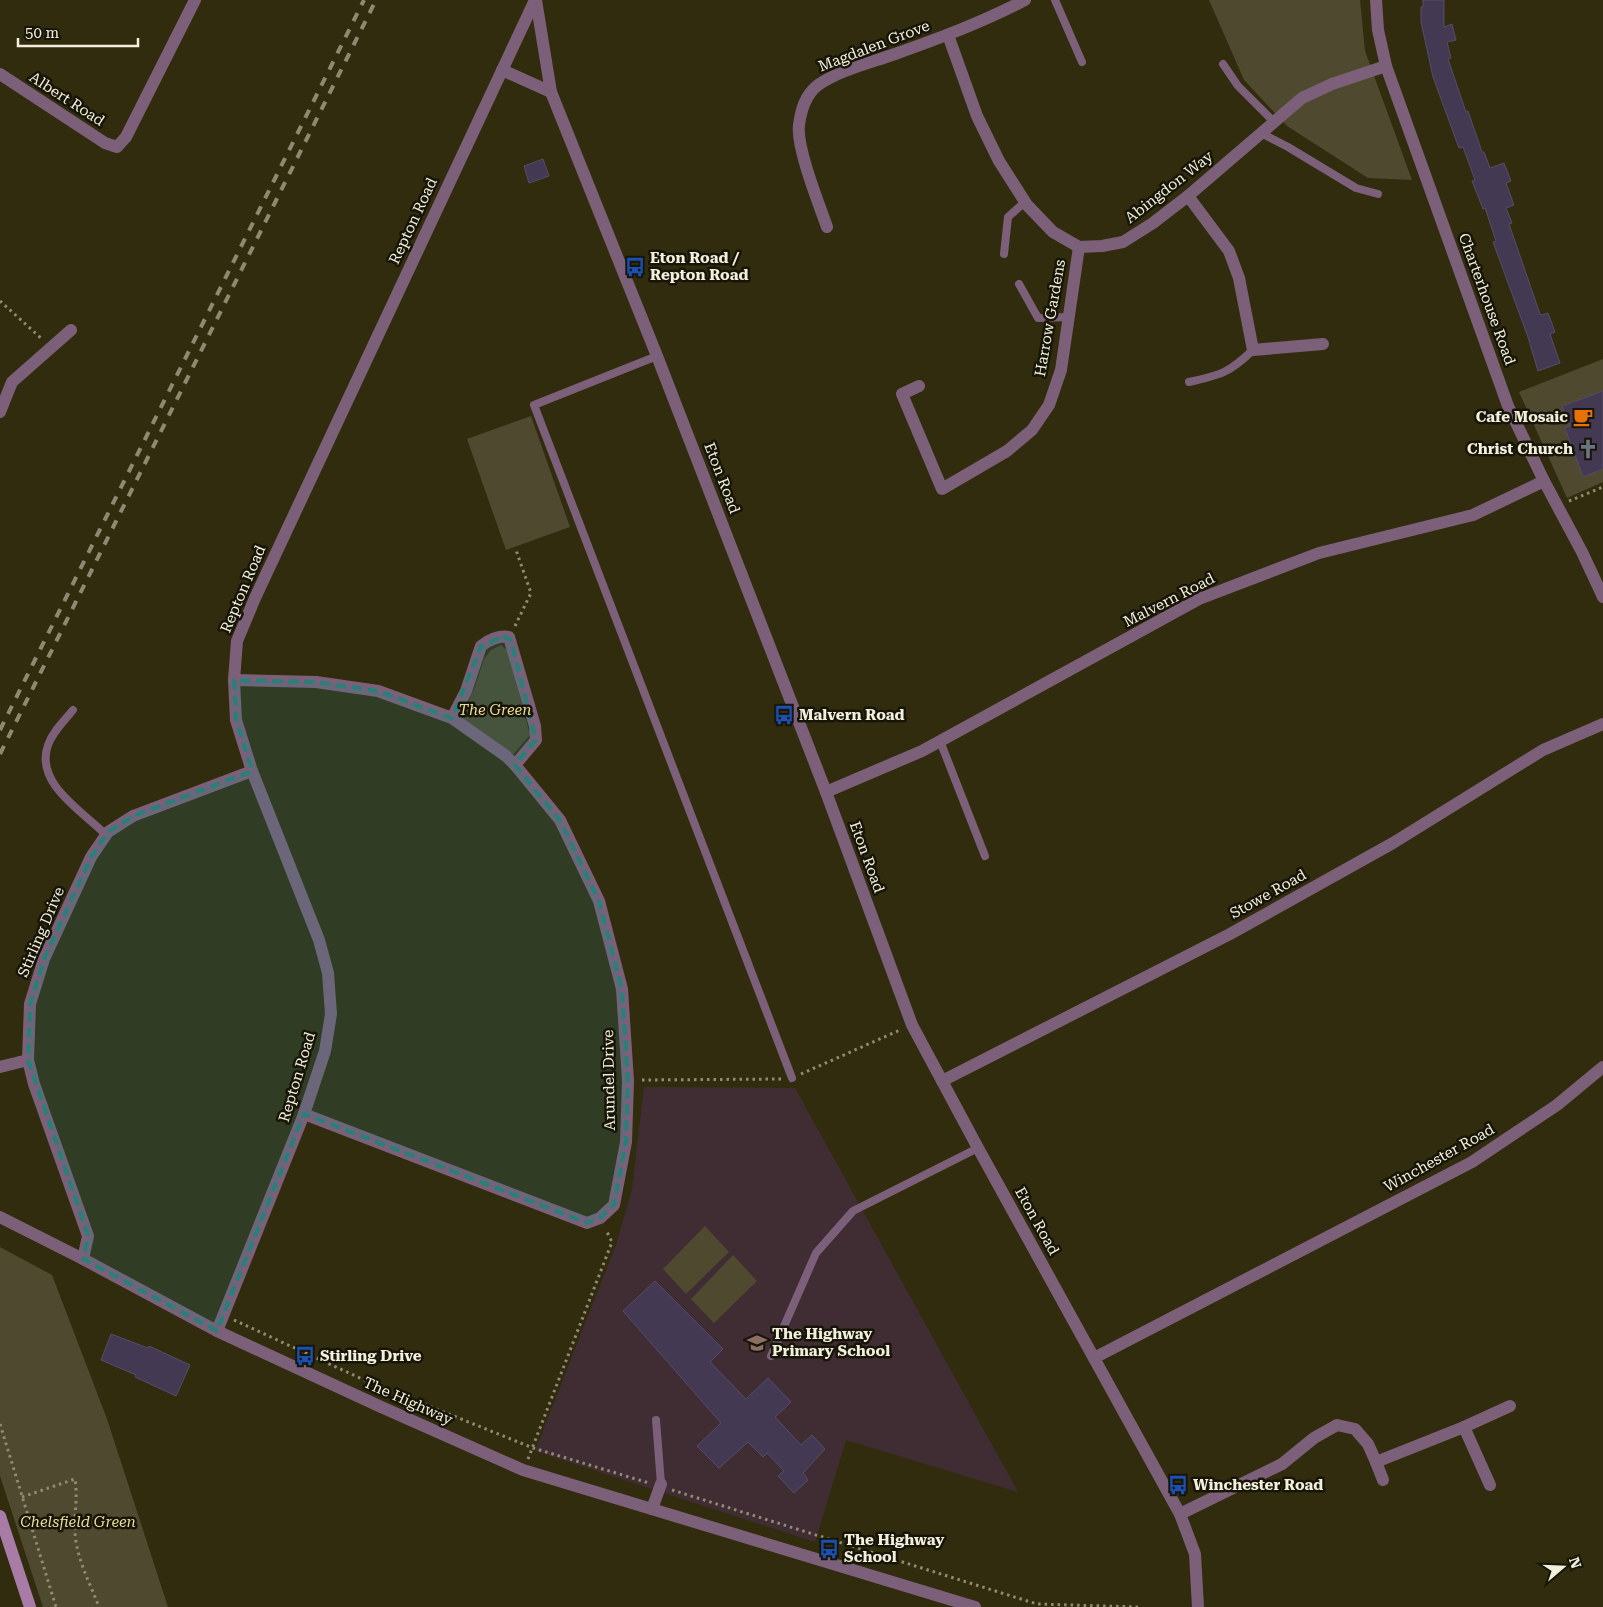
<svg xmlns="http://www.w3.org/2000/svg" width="1603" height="1607" font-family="'Roboto Serif',serif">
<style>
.education{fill:#402d34}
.green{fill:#4e492f}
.building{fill:#433953;stroke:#564c67}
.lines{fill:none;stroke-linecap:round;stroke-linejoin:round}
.path{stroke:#918c75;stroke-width:3;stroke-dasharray:2.5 4;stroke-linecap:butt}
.lane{stroke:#7c607a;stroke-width:8}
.street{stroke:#7c607a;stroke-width:12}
.secondary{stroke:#a87ca6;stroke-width:12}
.rail{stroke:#8e8971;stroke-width:4;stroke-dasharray:9 9;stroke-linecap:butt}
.marked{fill:#268279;fill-opacity:0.2;stroke:#268279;stroke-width:4;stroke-dasharray:10 6;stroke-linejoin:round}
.labels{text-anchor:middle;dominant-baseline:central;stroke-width:5;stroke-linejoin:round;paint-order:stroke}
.street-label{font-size:15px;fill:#f2efdd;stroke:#171508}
.poi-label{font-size:15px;font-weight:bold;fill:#f2efdd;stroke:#171508;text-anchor:start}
.park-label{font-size:15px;font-style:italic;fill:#ecde9a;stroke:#171508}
</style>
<rect width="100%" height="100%" fill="#322c0f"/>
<path class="education" d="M644,1087l151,1 223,404 -172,-52 -31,102 -280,-91 81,-206 16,-56z"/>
<g class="green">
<path d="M1209,0h151l5,51 47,129 -44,-2 -81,-52 -43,-46z"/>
<path d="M1603,359v123l-36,16 -48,-106z"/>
<path d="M531,416l39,111 -64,23 -39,-111z"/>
<path d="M501,645l7,6 22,84 -19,22 -48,-38 1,-10 10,-20 10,-30 7,-9z"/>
<path d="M705,1226l24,26 -43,42 -23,-25z"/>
<path d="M0,1247l52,28 55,144 61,188h-125l-43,-131z"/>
<path d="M733,1255l24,26 -43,42 -23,-24z"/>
</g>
<g class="building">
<path d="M1423,0h21v27l8,-3 4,16 -9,2 4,16 -3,1 18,53 2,-1 14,41h2l6,16 14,-5 7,18 -5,2 8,22 -8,3 6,15 -3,1 31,90 2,1 6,-2 7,19 -5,2 10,29 -22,8 -10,-34 -35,-95 3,-1 -11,-33 -2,1 -11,-28 3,-1 -12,-33 -4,1 -26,-71 -12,-55v-15h2z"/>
<path d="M543,159l6,17 -20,7 -5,-17z"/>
<path d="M1603,391v78l-20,8 -18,-49 5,-2 -8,-20z"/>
<path d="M655,1281l68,68 -13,13 36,37 22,-21 23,24 -16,15 26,28 11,-10 13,14 -22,24 5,7 -14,13 -16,-17 6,-5 -17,-18 -4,4 -15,-15 -29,26 -22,-22 24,-23 -98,-112z"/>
<path d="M111,1334l37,14 1,-2 41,19 -14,31 -41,-19 1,-2 -35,-15z"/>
</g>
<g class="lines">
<g class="path">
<path d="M0,301l42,38"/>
<path d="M1569,501l34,-14"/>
<path d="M515,626l16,-33 -15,-43"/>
<path d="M801,1074l99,-44"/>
<path d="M642,1080l139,-1"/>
<path d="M234,1320l128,59 171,69 116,35"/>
<path d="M0,1424l56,183"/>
<path d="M528,1459l84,-217 -6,-12"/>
<path d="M672,1490l365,114 101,3"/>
<path d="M22,1497l53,-18c3,18 -1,36 0,54 2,27 15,50 24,74"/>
</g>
<g class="lane">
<path d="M1055,0l27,62"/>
<path d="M1223,64l15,22 36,36"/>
<path d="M1261,133l27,14 68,41 22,6"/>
<path d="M1004,254l4,-37 17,-15"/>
<path d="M1019,284l19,34 31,-1"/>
<path d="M657,356l-123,49 258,673"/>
<path d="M1189,382c32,-7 40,-9 64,-32"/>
<path d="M73,710c-9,11 -20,21 -25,35 -14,39 36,67 58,90"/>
<path d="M940,741l45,115"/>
<path d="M771,1356l45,-103 37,-42 125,-63"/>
<path d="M656,1420l5,64"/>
</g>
<g class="street">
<path d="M536,0l15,92 106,264 169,436 86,233 66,123 202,366 15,40 3,53"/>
<path d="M1376,0l2,30 8,36 122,340 36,75 38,71 21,45"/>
<path d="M948,35l29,81 22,45 28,44 26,27 26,15 23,-1 21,-4 30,-19 35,-27 114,-98 30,-14 54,-18"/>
<path d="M502,70l49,22"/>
<path d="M0,74l105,69 12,4 9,-10 69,-137"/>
<path d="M1188,196l41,55 10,27 14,72 70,-6"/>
<path d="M827,227c-8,-23 -31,-80 -28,-102 2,-15 6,-30 19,-40 22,-15 52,-22 77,-31 45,-16 88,-32 130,-54"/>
<path d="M919,386l-17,8 40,95 65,-38 25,-21 17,-25 12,-35 18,-123"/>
<path d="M0,412l12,-30 59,-52"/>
<path d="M234,680l82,2 62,9 74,27 54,38 9,9 45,55 39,81 23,88 6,92 -2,61 -12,63 -14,13 -13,5 -283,-109"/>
<path d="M452,718l14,-27 15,-45c7,-6 19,-11 28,-9l26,89 1,14 -21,25"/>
<path d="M826,792l96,-41 277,-152 120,-46 154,-38 71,-34"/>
<path d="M0,1067l28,-7"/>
<path d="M942,1081l288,-147 163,-91 150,-93 60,-26"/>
<path d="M0,1217l83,42 134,72 162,75 144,64 452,137"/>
<path d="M83,1259l5,-23 -54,-152 -6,-24 2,-56 14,-45 47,-102 17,-25 25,-16 119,-45"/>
<path d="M217,1331l87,-217 21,-63 6,-37 -3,-41 -9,-33 -67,-169 -16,-51 -2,-40 3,-39 18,-43 280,-598"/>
<path d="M1094,1358l378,-196 85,-57 46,-38"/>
<path d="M1464,1427l26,58"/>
<path d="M1376,1462l7,18"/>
<path d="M652,1509l9,-25"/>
<path d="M1180,1514l102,-50 32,-26 23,-13 18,4 13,15 8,18 88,-35 46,-21"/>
</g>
<path class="secondary" d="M0,1516l30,91"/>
<g class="rail">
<path d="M0,730l364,-730"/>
<path d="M0,754l376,-754"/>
</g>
</g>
<path class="marked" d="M503,636l8,4 25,100 -21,25 45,55 39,81 23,88 6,92 -2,61 -12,63 -14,13 -13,5 -283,-109 -87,217 -134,-72 5,-23 -60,-176 2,-56 14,-45 47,-102 17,-25 25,-16 119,-45 -16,-51 -2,-40 82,2 62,9 74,27 29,-72z"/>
<defs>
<symbol id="bus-bare" viewBox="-9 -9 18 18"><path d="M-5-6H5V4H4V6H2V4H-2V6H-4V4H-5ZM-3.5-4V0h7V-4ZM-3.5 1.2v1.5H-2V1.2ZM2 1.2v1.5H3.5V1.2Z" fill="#1a4fb4" stroke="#171508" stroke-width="2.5" paint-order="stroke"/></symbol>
<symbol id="cafe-bare" viewBox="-9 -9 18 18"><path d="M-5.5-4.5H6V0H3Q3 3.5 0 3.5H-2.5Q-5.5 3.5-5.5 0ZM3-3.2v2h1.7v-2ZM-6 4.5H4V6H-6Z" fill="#e8710a" stroke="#171508" stroke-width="2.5" paint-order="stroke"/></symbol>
<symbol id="church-bare" viewBox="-9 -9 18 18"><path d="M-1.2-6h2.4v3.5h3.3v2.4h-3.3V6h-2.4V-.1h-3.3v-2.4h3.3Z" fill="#6b7280" stroke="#171508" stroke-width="2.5" paint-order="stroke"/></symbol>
<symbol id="school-bare" viewBox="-9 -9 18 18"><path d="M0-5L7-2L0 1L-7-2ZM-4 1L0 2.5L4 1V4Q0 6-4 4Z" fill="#8d6e63" stroke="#171508" stroke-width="2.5" paint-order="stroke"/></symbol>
</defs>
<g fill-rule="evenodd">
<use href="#bus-bare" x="621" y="253" width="28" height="28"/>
<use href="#cafe-bare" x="1569" y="403" width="28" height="28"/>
<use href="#church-bare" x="1574" y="435" width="28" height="28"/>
<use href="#bus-bare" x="770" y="701" width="28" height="28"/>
<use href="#school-bare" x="743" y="1329" width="28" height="28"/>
<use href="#bus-bare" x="291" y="1342" width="28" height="28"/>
<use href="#bus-bare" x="1164" y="1471" width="28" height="28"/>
<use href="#bus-bare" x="815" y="1535" width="28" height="28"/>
</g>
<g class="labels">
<g class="street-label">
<text transform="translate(874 46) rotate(-21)">Magdalen Grove</text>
<text transform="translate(67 99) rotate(33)">Albert Road</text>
<text transform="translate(1169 187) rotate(-38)">Abingdon Way</text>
<text transform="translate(413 221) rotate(-65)">Repton Road</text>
<text transform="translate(1487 299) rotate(70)">Charterhouse Road</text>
<text transform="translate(1050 318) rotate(-80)">Harrow Gardens</text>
<text transform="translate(722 478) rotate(69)">Eton Road</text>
<text transform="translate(243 589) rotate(-67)">Repton Road</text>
<text transform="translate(1169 600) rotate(-27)">Malvern Road</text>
<text transform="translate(867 857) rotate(70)">Eton Road</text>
<text transform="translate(1268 894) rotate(-29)">Stowe Road</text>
<text transform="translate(41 932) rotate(-67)">Stirling Drive</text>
<text transform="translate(297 1077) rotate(-73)">Repton Road</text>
<text transform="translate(609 1080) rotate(-91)">Arundel Drive</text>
<text transform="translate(1439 1158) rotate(-29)">Winchester Road</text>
<text transform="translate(1037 1221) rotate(61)">Eton Road</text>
<text transform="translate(408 1401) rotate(24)">The Highway</text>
</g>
<g class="poi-label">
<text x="650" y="258">Eton Road /<tspan x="650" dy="17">Repton Road</tspan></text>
<text x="1568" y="417" text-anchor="end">Cafe Mosaic</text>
<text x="1573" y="449" text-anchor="end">Christ Church</text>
<text x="799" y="715">Malvern Road</text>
<text x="772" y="1334">The Highway<tspan x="772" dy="17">Primary School</tspan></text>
<text x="320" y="1356">Stirling Drive</text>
<text x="1193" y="1485">Winchester Road</text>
<text x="844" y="1540">The Highway<tspan x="844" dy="17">School</tspan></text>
</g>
<g class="park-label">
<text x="495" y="710">The Green</text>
<text x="78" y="1522">Chelsfield Green</text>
</g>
</g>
<g transform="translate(1563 1567) rotate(71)" stroke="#171508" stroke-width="4" paint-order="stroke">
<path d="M0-4L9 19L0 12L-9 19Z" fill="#f2efdd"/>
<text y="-8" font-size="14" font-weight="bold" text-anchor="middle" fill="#f2efdd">N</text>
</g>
<path d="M18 38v8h120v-8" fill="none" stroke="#f2efdd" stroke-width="2.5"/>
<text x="25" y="38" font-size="15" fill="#f2efdd" stroke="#171508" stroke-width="4" paint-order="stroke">50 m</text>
</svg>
